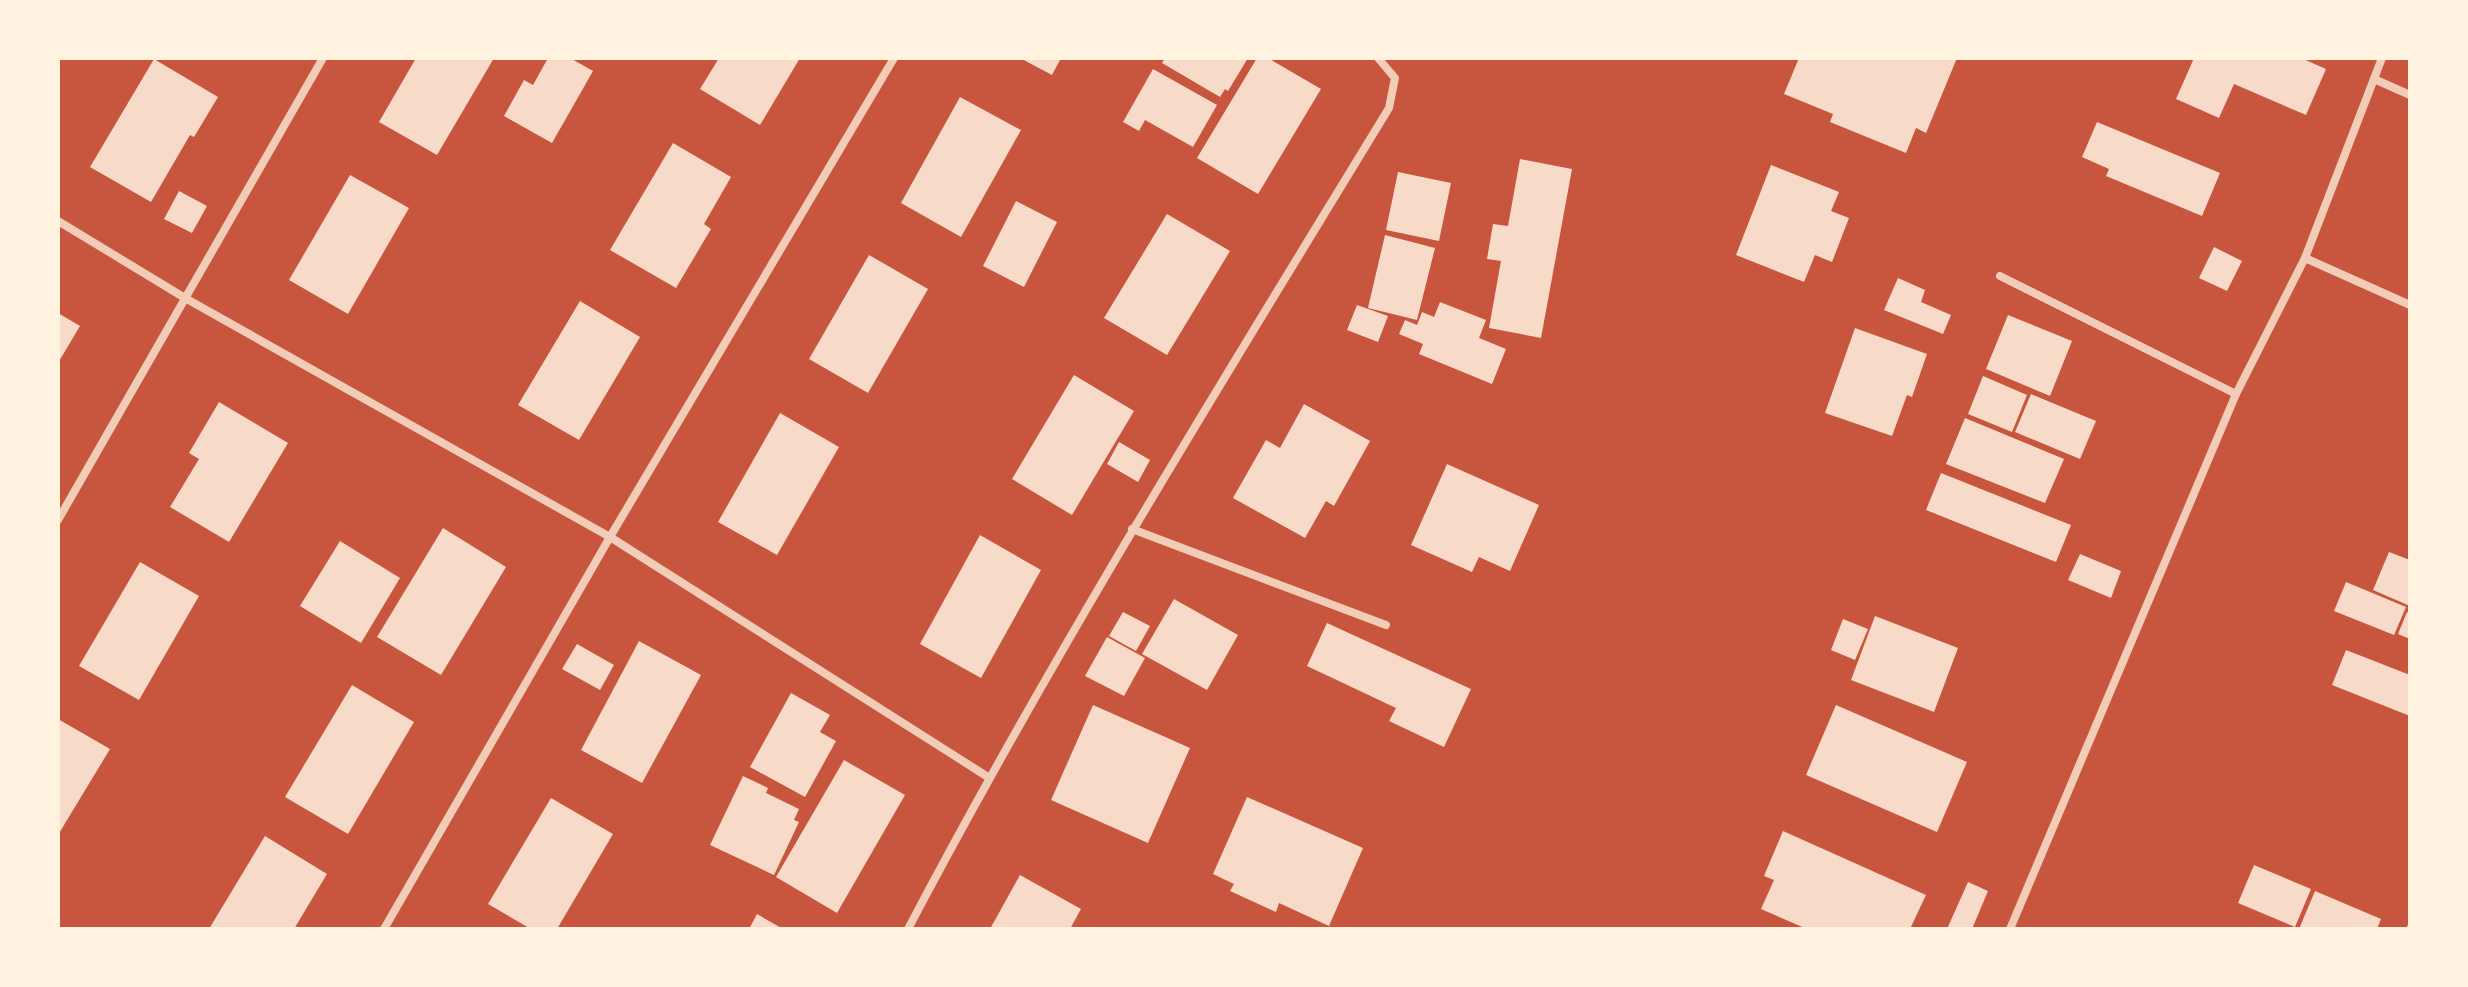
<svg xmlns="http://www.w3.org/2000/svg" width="2468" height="987" font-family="Merriweather,serif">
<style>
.building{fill:#f7dbc8}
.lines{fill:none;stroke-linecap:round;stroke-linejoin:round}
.service{stroke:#f1ccb7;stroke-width:6}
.minor{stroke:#f1ccb7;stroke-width:8}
</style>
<rect width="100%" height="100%" fill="#c8553d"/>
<g class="building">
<path d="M416,58h78l-57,97 -58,-33z"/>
<path d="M548,58h22l23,13 -41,72 -48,-27 20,-36 9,5z"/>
<path d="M719,58h81l-40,67 -60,-36z"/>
<path d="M1020,58h41l-9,17z"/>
<path d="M1165,58h83l-20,33 -3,-2 -5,8 -58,-34z"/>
<path d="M1257,58h11l53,31 -63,105 -61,-36z"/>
<path d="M1799,58h158l-31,75 -10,-5 -10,25 -76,-31 3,-8 -49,-20z"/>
<path d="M2194,58h107l25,11 -20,46 -72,-31 -15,34 -43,-19z"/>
<path d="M154,59l64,38 -24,40 -4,-2 -39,67 -61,-35z"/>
<path d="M1153,69l64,36 -24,42 -48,-27 -6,11 -16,-9z"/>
<path d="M960,97l61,33 -60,107 -60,-34z"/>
<path d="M2097,122l123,51 -18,43 -96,-40 3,-7 -27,-12z"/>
<path d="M673,143l58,34 -27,47 7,5 -35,59 -66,-38z"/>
<path d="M1520,159l52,10 -31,169 -52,-10 12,-67 -14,-2 6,-35 15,2z"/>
<path d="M1771,165l68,27 -8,19 18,7 -17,44 -17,-7 -11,27 -68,-27z"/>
<path d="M1398,172l53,11 -12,58 -53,-11z"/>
<path d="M350,175l59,33 -61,106 -59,-34z"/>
<path d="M179,191l28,15 -15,27 -28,-14z"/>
<path d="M1016,201l41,21 -33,65 -41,-21z"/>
<path d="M1167,214l63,37 -63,104 -63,-37z"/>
<path d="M1385,235l50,13 -18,72 -49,-12z"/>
<path d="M2214,247l28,14 -15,30 -28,-13z"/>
<path d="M869,255l59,34 -60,104 -59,-34z"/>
<path d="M1898,278l27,12 -4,12 30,13 -8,19 -59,-24z"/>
<path d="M580,301l60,36 -61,103 -61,-35z"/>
<path d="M1440,302l46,18 -7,18 27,11 -14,35 -73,-30 4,-10 -24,-10 6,-14 12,5 5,-13 12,5z"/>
<path d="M1357,305l31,11 -10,26 -31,-12z"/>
<path d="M58,313l22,13 -22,37z"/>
<path d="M2008,315l64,26 -22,55 -64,-27z"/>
<path d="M1855,328l72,26 -15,43 -5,-2 -15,41 -67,-23z"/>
<path d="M1074,375l60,36 -62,104 -60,-36z"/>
<path d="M1983,376l44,19 -15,37 -44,-18z"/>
<path d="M2031,394l65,27 -16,38 -65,-27z"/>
<path d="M219,402l69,41 -59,99 -59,-35 29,-48 -10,-6z"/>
<path d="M1304,404l66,37 -36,65 -8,-5 -21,37 -72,-40 33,-58 14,8z"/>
<path d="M780,413l59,34 -62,108 -59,-33z"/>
<path d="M1965,418l99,41 -19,44 -99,-39z"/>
<path d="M1119,442l31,18 -12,22 -31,-18z"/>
<path d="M1447,464l92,41 -29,66 -31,-14 -7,15 -61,-27z"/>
<path d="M1941,473l130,52 -15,37 -130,-52z"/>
<path d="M443,528l63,39 -65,108 -64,-38z"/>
<path d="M980,535l61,35 -60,108 -61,-34z"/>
<path d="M340,541l60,37 -39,65 -61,-37z"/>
<path d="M2389,552l21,8v46l-37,-16z"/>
<path d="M2080,554l41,17 -10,27 -43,-18z"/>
<path d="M140,562l59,34 -60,104 -60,-34z"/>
<path d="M2346,582l60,25 -12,28 -60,-24z"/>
<path d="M1174,599l64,36 -31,55 -65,-36z"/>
<path d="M1123,612l27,14 -14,25 -27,-15z"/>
<path d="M2407,612l3,2v25l-12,-5z"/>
<path d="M1875,616l83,32 -24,64 -83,-32z"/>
<path d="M1843,619l25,10 -13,31 -24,-10z"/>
<path d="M1327,623l144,66 -27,58 -55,-26 7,-13 -89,-42z"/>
<path d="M1107,637l38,21 -21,38 -39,-20z"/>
<path d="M639,641l62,34 -59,108 -61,-33z"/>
<path d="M577,644l37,21 -14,25 -38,-21z"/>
<path d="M2346,650l64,25v41l-78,-31z"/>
<path d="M352,685l62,37 -66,112 -63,-37z"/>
<path d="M791,693l39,22 -10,17 16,9 -31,56 -55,-30z"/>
<path d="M1093,705l97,43 -42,95 -97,-43z"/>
<path d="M1836,705l131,57 -30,70 -131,-57z"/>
<path d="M58,719l52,30 -52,86z"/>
<path d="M844,760l61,35 -68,118 -61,-36z"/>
<path d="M743,776l25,12 -2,5 33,16 -5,11 5,2 -25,53 -64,-30z"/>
<path d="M1247,797l116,51 -34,78 -50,-23 -3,9 -46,-21 4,-7 -21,-10z"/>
<path d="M551,798l62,36 -56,95h-26l-43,-25z"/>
<path d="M1783,831l143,64 -16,34h-103l-46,-20 13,-29 -10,-4z"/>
<path d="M265,836l62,38 -33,55h-85z"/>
<path d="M2254,865l57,24 -16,38 -57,-24z"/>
<path d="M1020,875l61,34 -11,20h-80z"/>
<path d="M1968,882l20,9 -16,38h-25z"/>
<path d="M2315,891l66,28 -4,10h-78z"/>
<path d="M757,914l26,15h-34z"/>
</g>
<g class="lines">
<path class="service" d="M2409,929l1,-2"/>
<g class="minor">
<path d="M2374,79l36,16"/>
<path d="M58,221l127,77 425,239 378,240"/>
<path d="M2305,258l105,47"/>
<path d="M2000,276l236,118"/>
<path d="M58,520l265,-462"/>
<path d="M1132,529l254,96"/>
<path d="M384,929l226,-392 284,-479"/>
<path d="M908,929c148,-281 316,-550 481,-821l6,-30 -17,-20"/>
<path d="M2010,929l226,-535 69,-136 77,-200"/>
</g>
</g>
<rect width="2468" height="987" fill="none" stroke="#fff3e0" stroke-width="120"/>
</svg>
